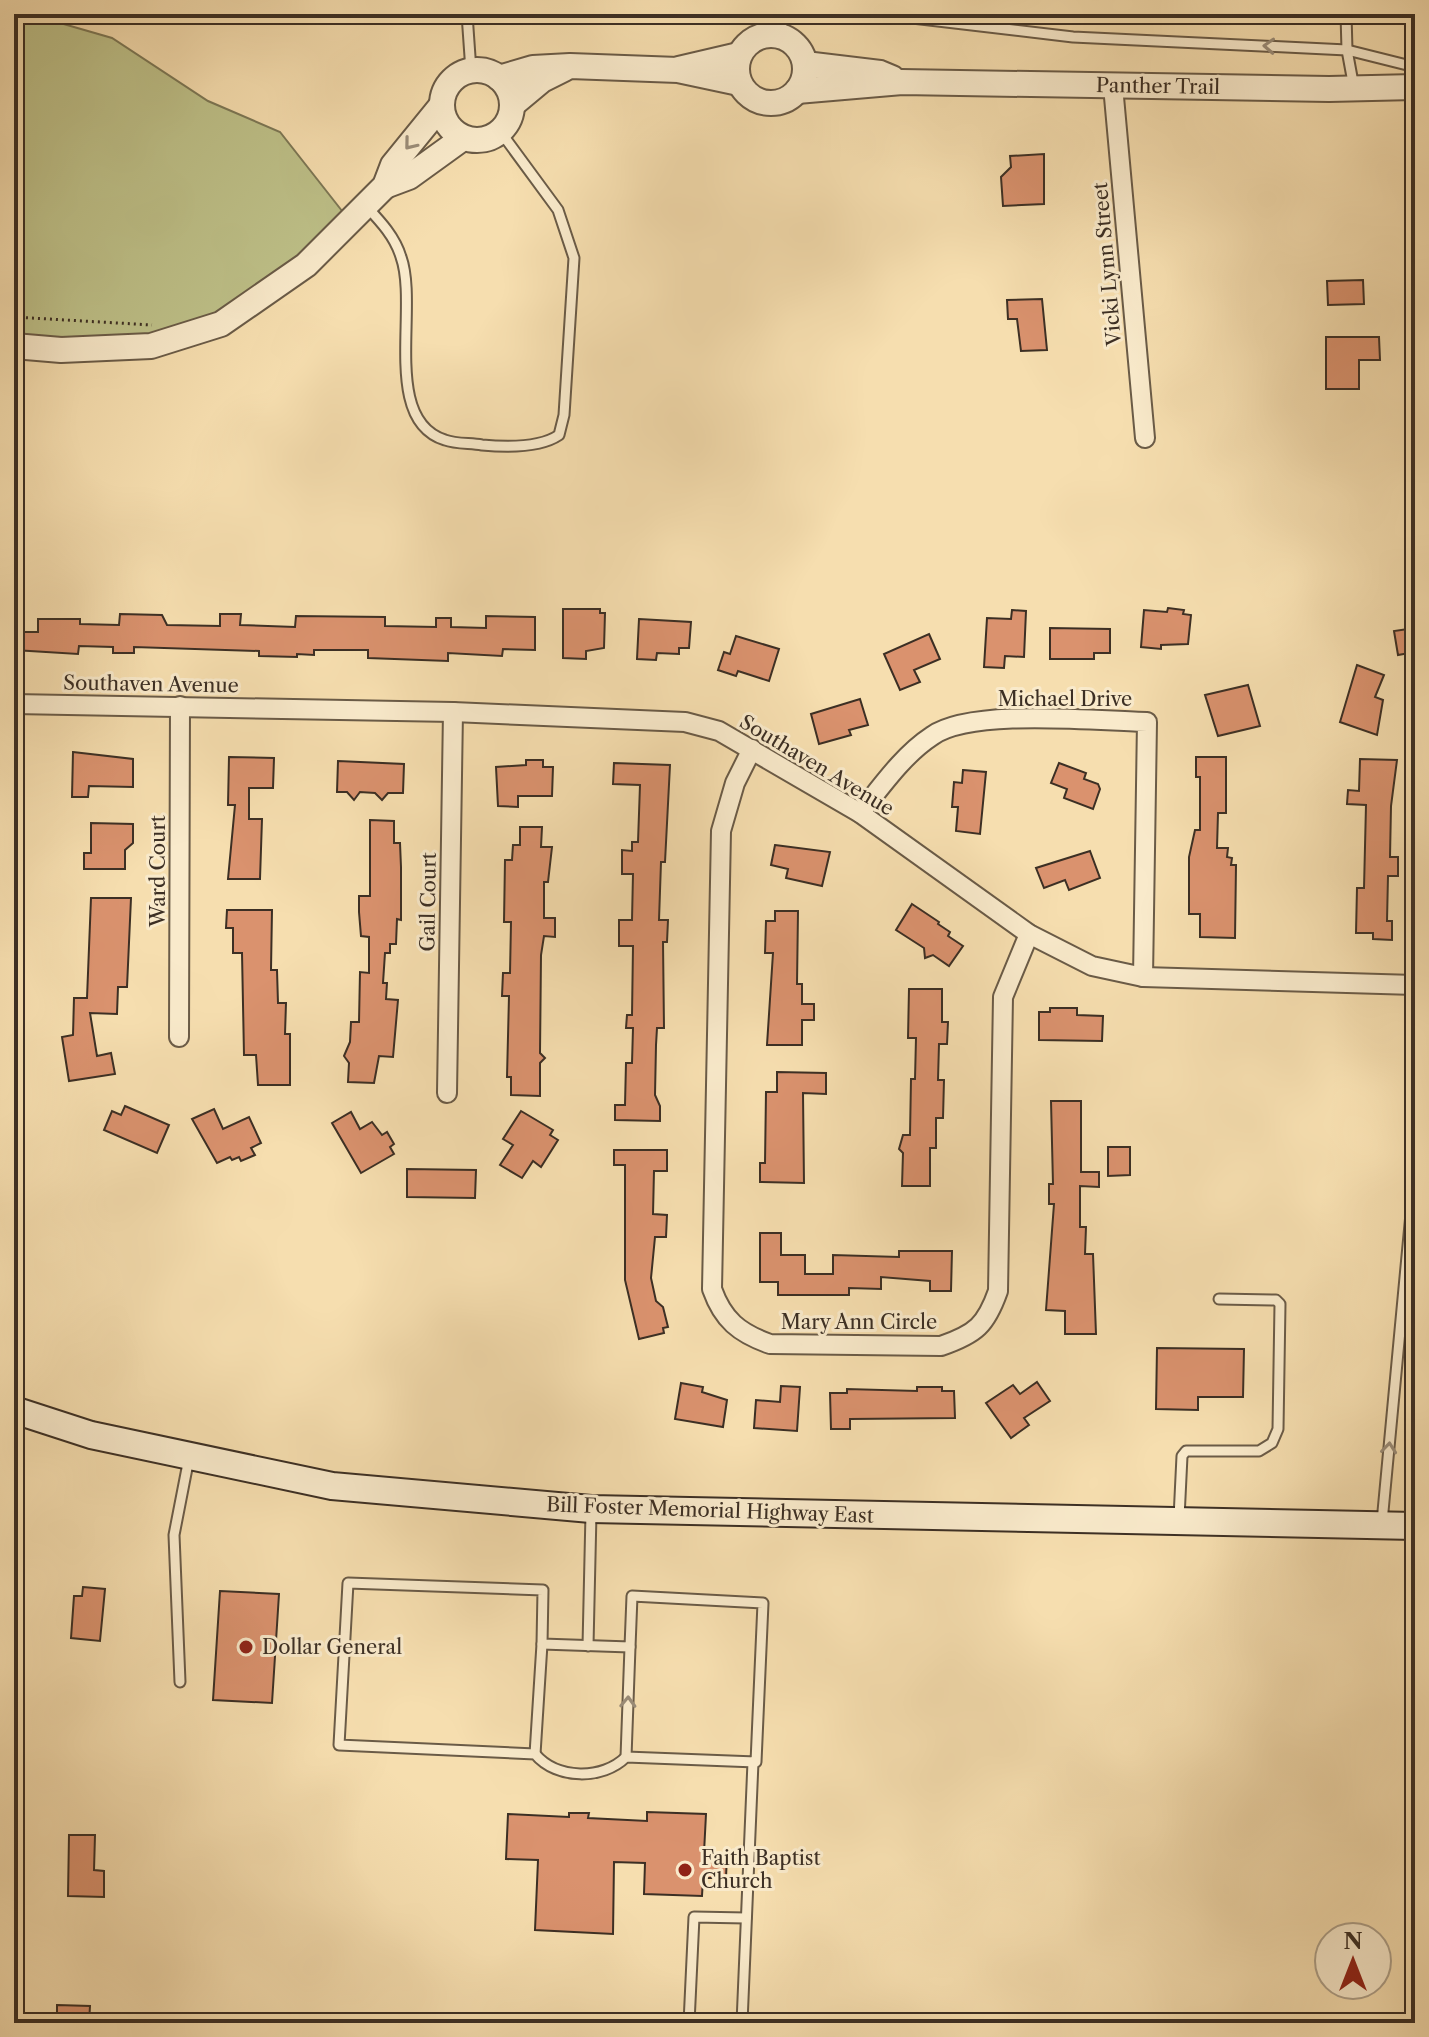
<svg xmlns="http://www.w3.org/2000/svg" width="1429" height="2037" font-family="'Libre Caslon Text',serif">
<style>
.green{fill:#bec189;stroke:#7d7856;stroke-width:2}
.building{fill:#da926e;stroke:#3c2f24;stroke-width:2}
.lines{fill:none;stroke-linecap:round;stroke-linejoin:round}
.service-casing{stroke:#6a5b47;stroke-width:13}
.minor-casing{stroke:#6a5b47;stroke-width:22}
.tertiary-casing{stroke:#6a5b47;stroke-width:28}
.secondary-casing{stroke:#3c2f24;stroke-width:30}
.path{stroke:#3c2f24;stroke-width:3;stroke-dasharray:2 4;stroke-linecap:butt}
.service{stroke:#f9eacb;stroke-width:9}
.minor{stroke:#f9eacb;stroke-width:18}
.tertiary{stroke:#f9eacb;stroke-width:24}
.secondary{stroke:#f9eacb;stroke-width:26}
.oneway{stroke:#9a8c78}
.poi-dot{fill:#8f2418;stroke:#f9eacb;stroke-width:3}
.labels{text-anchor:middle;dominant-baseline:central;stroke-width:6;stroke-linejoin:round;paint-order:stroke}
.street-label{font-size:20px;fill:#3c2f24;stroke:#f9eacb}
.poi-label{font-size:20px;fill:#3c2f24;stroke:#f9eacb;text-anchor:start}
</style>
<rect width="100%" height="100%" fill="#f6deaf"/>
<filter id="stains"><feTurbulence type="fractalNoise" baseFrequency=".0025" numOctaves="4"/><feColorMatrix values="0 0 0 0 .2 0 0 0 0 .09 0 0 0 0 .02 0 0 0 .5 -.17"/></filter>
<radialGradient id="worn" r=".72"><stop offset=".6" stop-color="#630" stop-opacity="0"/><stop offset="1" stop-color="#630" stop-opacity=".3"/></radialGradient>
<path class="green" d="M14,14h15l83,24 96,63 72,31 66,84 -53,45 -90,62 -28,9 -86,11 -75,-7z"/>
<g class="building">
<path d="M1044,154v50l-41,2 -2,-29 10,-10 -1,-11z"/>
<path d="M1363,280l1,24 -36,1 -1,-24z"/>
<path d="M1042,299l5,51 -26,1 -4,-32h-9l-1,-19z"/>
<path d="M1326,337h53l1,23h-21v29h-33z"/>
<path d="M1168,608l16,2 -1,4 8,1 -3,29 -27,1v4l-20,-2 3,-37 23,2z"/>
<path d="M563,609h37v4h5l-1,35 -18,3v8l-23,-1z"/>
<path d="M1012,610l14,1 -2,46 -19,-1 -1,12 -20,-1 3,-49 24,1z"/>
<path d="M120,614l42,1 5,10 53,1v-12h21l-1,11 55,2 1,-11 89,1v9l51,1v-9h15v9l35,1v-12l49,1v33l-32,-1 -1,7 -54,-3v8l-80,-3v-8h-54v5l-17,-1v3l-38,-1v-5l-125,-4v6h-21v-6l-34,-1 -1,8 -64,-4v-18h24v-13h42v5l39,1z"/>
<path d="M639,619l52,3 -2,26h-10v6l-22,-1 -1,7 -19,-1z"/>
<path d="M1050,628l60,1v24h-16v6h-44z"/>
<path d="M1415,628v24l-17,3 -4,-24z"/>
<path d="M929,634l11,25 -26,11 6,12 -20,8 -16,-36z"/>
<path d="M736,636l43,13 -10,32 -31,-10 -2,5 -18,-6 6,-18 6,2z"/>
<path d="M1357,665l27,10 -9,22 8,3 -6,35 -37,-13z"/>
<path d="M1248,685l12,41 -42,10 -13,-41z"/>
<path d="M860,699l8,26 -19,5 2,5 -32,9 -8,-30z"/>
<path d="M73,752l60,7v28l-44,-1 -1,11h-16z"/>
<path d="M229,757l45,1 -1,30h-24v31h13l-2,60h-32l7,-74h-7z"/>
<path d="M1196,757h30v56h-8l-1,35h11l-1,9 5,1 -1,7h5l-1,73 -35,-1v-23h-11v-57l6,-27h5v-53h-4z"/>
<path d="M1360,759l37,1 -6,46 -1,51h8v19h-10l-1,45h5v19l-19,-1v-6h-17l1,-45h7l2,-83 -19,-1 1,-14 11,1z"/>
<path d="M526,760h17v7h10l-1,29h-34v11l-20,-1 -2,-39 30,-2z"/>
<path d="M338,761l66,3 -1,29h-15l-6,7 -7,-7 -15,-1 -6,8 -7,-8h-10z"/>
<path d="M614,763l56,2 -5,97h-4l-2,58h9l-1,22h-4l1,86h-7l-1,17 -1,50 5,11v15l-45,-1v-15h10l1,-42h6l1,-35h-7l1,-13h5l1,-69h-14v-26h13l1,-46h-11v-24l10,1v-9h6l2,-57 -27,-1z"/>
<path d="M1059,763l27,10 -2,6 14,5 2,5 -7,20 -29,-11 3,-9 -16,-6z"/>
<path d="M963,770l23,2 -6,62 -24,-3 2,-24h-6l2,-25 8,1z"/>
<path d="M370,820l24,1v22h6l1,24v53l-4,-1 -1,25h-6v9h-5l-2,30h4l-1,16 12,1 -5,57 -14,-1 -5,27 -26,-1 1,-19 -5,-7 6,-14 1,-20h8l1,-50 9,1v-36l-8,-1 -2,-24v-16h11z"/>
<path d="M91,823l42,1v19l-8,7v19h-41v-16h7z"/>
<path d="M520,827h22l-1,20h11l-4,35h-4v36h11v19l-11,-1 -3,19 -1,98 5,5 -5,5v33l-29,-1v-18h-4l2,-81h-7l1,-23h7l1,-51h-7l1,-62h7l1,-15h7z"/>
<path d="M775,845l55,7 -8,34 -36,-8 2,-9 -17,-4z"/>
<path d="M1090,851l10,27 -31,12 -4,-10 -21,8 -8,-20z"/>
<path d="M91,898h40l-4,89h-9l-1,27 -27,-1 7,43 14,-3 4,21 -46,7 -7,-44 11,-2 1,-37h13z"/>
<path d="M912,904l27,18 -1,2 12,8 -2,4 15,10 -14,20 -16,-11 -8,3 -1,-10 -28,-18z"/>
<path d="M227,910h45l-1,60h6l1,33h8l-1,31h5v51h-32l-2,-30h-12l-2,-102h-9v-25h-7z"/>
<path d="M775,911h23l-1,73h5v20h12v16h-12v25h-35l6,-92h-8l1,-32h9z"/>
<path d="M909,989h33v33h6l-1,22h-8l-1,36h6l-1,38h-7v30h-6v38h-28l1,-33 -4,-4 4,-14h7l1,-56h4l1,-41h-8z"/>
<path d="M1050,1008h27v7l26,1 -1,25 -63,-1v-28h11z"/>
<path d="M777,1072l49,1v21l-23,-1 1,90 -44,-1v-19h5l1,-71h11z"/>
<path d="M1051,1101h30v71h18v15l-19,-1v41h6l-1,27h8l3,80h-31v-23l-19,-1 8,-106h-5v-20h4z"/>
<path d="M125,1106l44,19 -12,28 -53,-23 8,-19 9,4z"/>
<path d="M214,1109l9,20 26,-12 12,26 -10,5 4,7 -14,6 -2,-4 -7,3 -2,-3 -13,6 -25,-44z"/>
<path d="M521,1111l32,19 -3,5 8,5 -17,27 -8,-6 -11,17 -22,-13 13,-20 -10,-6z"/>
<path d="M351,1112l9,17 12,-7 10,13 5,-3 7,12 -4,3 4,7 -33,19 -29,-50z"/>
<path d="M1108,1147h22v28l-22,1z"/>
<path d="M614,1150h53v21h-13l-1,43 14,1 -1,22h-11l-4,41 5,23 7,6 5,20 -5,1 1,5 -25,6 -14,-59v-115h-11z"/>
<path d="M407,1169l69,1 -1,28 -68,-1z"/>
<path d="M760,1233h21v22h24v19h28v-19l66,2v-6h53l-1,40h-21v-10l-49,-4v12l-32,-1v7h-71v-13h-18z"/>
<path d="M1157,1348l87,1 -1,48h-45v13l-42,-1z"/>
<path d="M1037,1382l13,19 -26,17 5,7 -18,13 -25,-35 27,-18 7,9z"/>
<path d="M681,1383l22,4 -1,5 25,8 -4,27 -48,-8z"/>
<path d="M781,1386l19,1 -3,44 -43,-3 2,-28 24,2z"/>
<path d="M917,1387h25v4h12l1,27 -105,1v10h-19l-1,-36h17v-4l70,2z"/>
<path d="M83,1587l22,2 -5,52 -29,-3 3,-42h8z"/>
<path d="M220,1591l59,3 -7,109 -59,-3z"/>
<path d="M647,1812l59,2 -2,39 23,1 -1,24h-23l-1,18 -58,-2 1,-31 -31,-1 -1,72 -78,-4 3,-70 -32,-1 2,-45 61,3v-4h20l-1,5 59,3z"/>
<path d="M69,1835h26l-1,35 10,1v26l-36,-1z"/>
<path d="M57,2005l33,1 -1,17h-32z"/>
</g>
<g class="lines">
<defs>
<g id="service">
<path d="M467,14l4,57"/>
<path d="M878,14l195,23 274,13 68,17"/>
<path d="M1346,14l1,36 7,38"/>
<path d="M771,35l20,-21"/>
<path d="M367,207c14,15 28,30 34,50 18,50 -20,163 44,183 11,4 25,3 37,5 22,2 58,3 77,-10l5,-20 10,-157 -16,-48 -58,-79"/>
<path d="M1179,1518l3,-62 4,-5h73l13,-8 6,-14 2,-125 -4,-4 -57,-1"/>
<path d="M1382,1522l33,-351"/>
<path d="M348,1583l195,7 -1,54 88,3 2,-51 131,7 -7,159 -130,-5c-23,23 -69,23 -91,-3l-196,-9z"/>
<path d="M588,1646l3,-133"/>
<path d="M180,1682l-6,-147 15,-77"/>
<path d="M535,1754l7,-110"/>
<path d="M626,1757l4,-110"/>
<path d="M689,2023l5,-106 52,1"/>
<path d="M742,2023l11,-261"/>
</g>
<g id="minor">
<path d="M1113,86l32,352"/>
<path d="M14,704l439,8 232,10 34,9 141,82 169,121 63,32 51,11 272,8"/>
<path d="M752,749l-17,34 -14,48 -9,458c11,31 27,44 58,55l171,2c35,-12 45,-21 57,-55l5,-294 26,-63"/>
<path d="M860,813c21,-26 43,-58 72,-77 39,-28 165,-15 215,-14l-4,255"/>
<path d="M179,1037l1,-331"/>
<path d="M447,1093l6,-381"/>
</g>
<g id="tertiary">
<circle cx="771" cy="69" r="34"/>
<path d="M805,64l75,9 12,5"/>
<path d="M679,69l60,-14"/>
<circle cx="477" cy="105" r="35"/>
<path d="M499,78l34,-10 37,-2 108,4 61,13"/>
<path d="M797,91l105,-9 427,7 86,-2"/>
<path d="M512,105l30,-25 22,-11"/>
<path d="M385,186l24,-9 54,-39"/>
<path d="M14,346l47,4 90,-4 70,-22 85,-59 79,-79 8,-21 48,-59"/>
</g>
<path id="secondary" d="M14,1410l77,25 241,51 259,23 824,17"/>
</defs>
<use href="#service" class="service-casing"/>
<use href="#minor" class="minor-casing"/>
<use href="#tertiary" class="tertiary-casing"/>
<use href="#secondary" class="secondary-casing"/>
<path class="path" d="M14,317l138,8"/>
<use href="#service" class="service"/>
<use href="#minor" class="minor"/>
<use href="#tertiary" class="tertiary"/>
<use href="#secondary" class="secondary"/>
</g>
<defs><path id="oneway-chevron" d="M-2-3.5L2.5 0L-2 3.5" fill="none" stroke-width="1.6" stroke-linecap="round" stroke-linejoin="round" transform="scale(2)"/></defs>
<g class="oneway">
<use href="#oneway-chevron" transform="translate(1269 46) rotate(-177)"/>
<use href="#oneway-chevron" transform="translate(410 144) rotate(129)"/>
<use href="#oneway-chevron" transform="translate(1389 1448) rotate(-84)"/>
<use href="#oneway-chevron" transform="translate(628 1702) rotate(-88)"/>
</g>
<g class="poi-dot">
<circle cx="246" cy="1647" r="8"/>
<circle cx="685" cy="1870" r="8"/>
</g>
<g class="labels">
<g class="street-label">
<text transform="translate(1158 86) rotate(1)">Panther Trail</text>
<text transform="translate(1107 264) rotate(-95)">Vicki Lynn Street</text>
<text transform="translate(151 684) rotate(1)">Southaven Avenue</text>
<text x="1065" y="699">Michael Drive</text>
<text transform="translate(817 765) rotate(31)">Southaven Avenue</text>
<text transform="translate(158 871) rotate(-90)">Ward Court</text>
<text transform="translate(428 902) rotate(-89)">Gail Court</text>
<text x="859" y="1322">Mary Ann Circle</text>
<text transform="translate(710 1510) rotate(2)">Bill Foster Memorial Highway East</text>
</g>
<g class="poi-label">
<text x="262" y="1647">Dollar General</text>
<text x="701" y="1858">Faith Baptist<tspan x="701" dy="23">Church</tspan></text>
</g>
</g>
<rect width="1429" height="2037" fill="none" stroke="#f6deaf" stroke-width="48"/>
<rect x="16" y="16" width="1397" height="2005" fill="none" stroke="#3c2f24" stroke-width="4"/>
<rect x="24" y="24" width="1381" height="1989" fill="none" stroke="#3c2f24" stroke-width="2"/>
<g transform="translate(1353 1961)"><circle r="38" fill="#f9eacb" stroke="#ad9f88" stroke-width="2"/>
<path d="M0-6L14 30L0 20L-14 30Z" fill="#8f2418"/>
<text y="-12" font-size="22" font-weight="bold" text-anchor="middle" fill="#3c2f24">N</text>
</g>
<rect width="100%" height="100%" filter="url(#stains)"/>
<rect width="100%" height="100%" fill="url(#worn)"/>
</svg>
